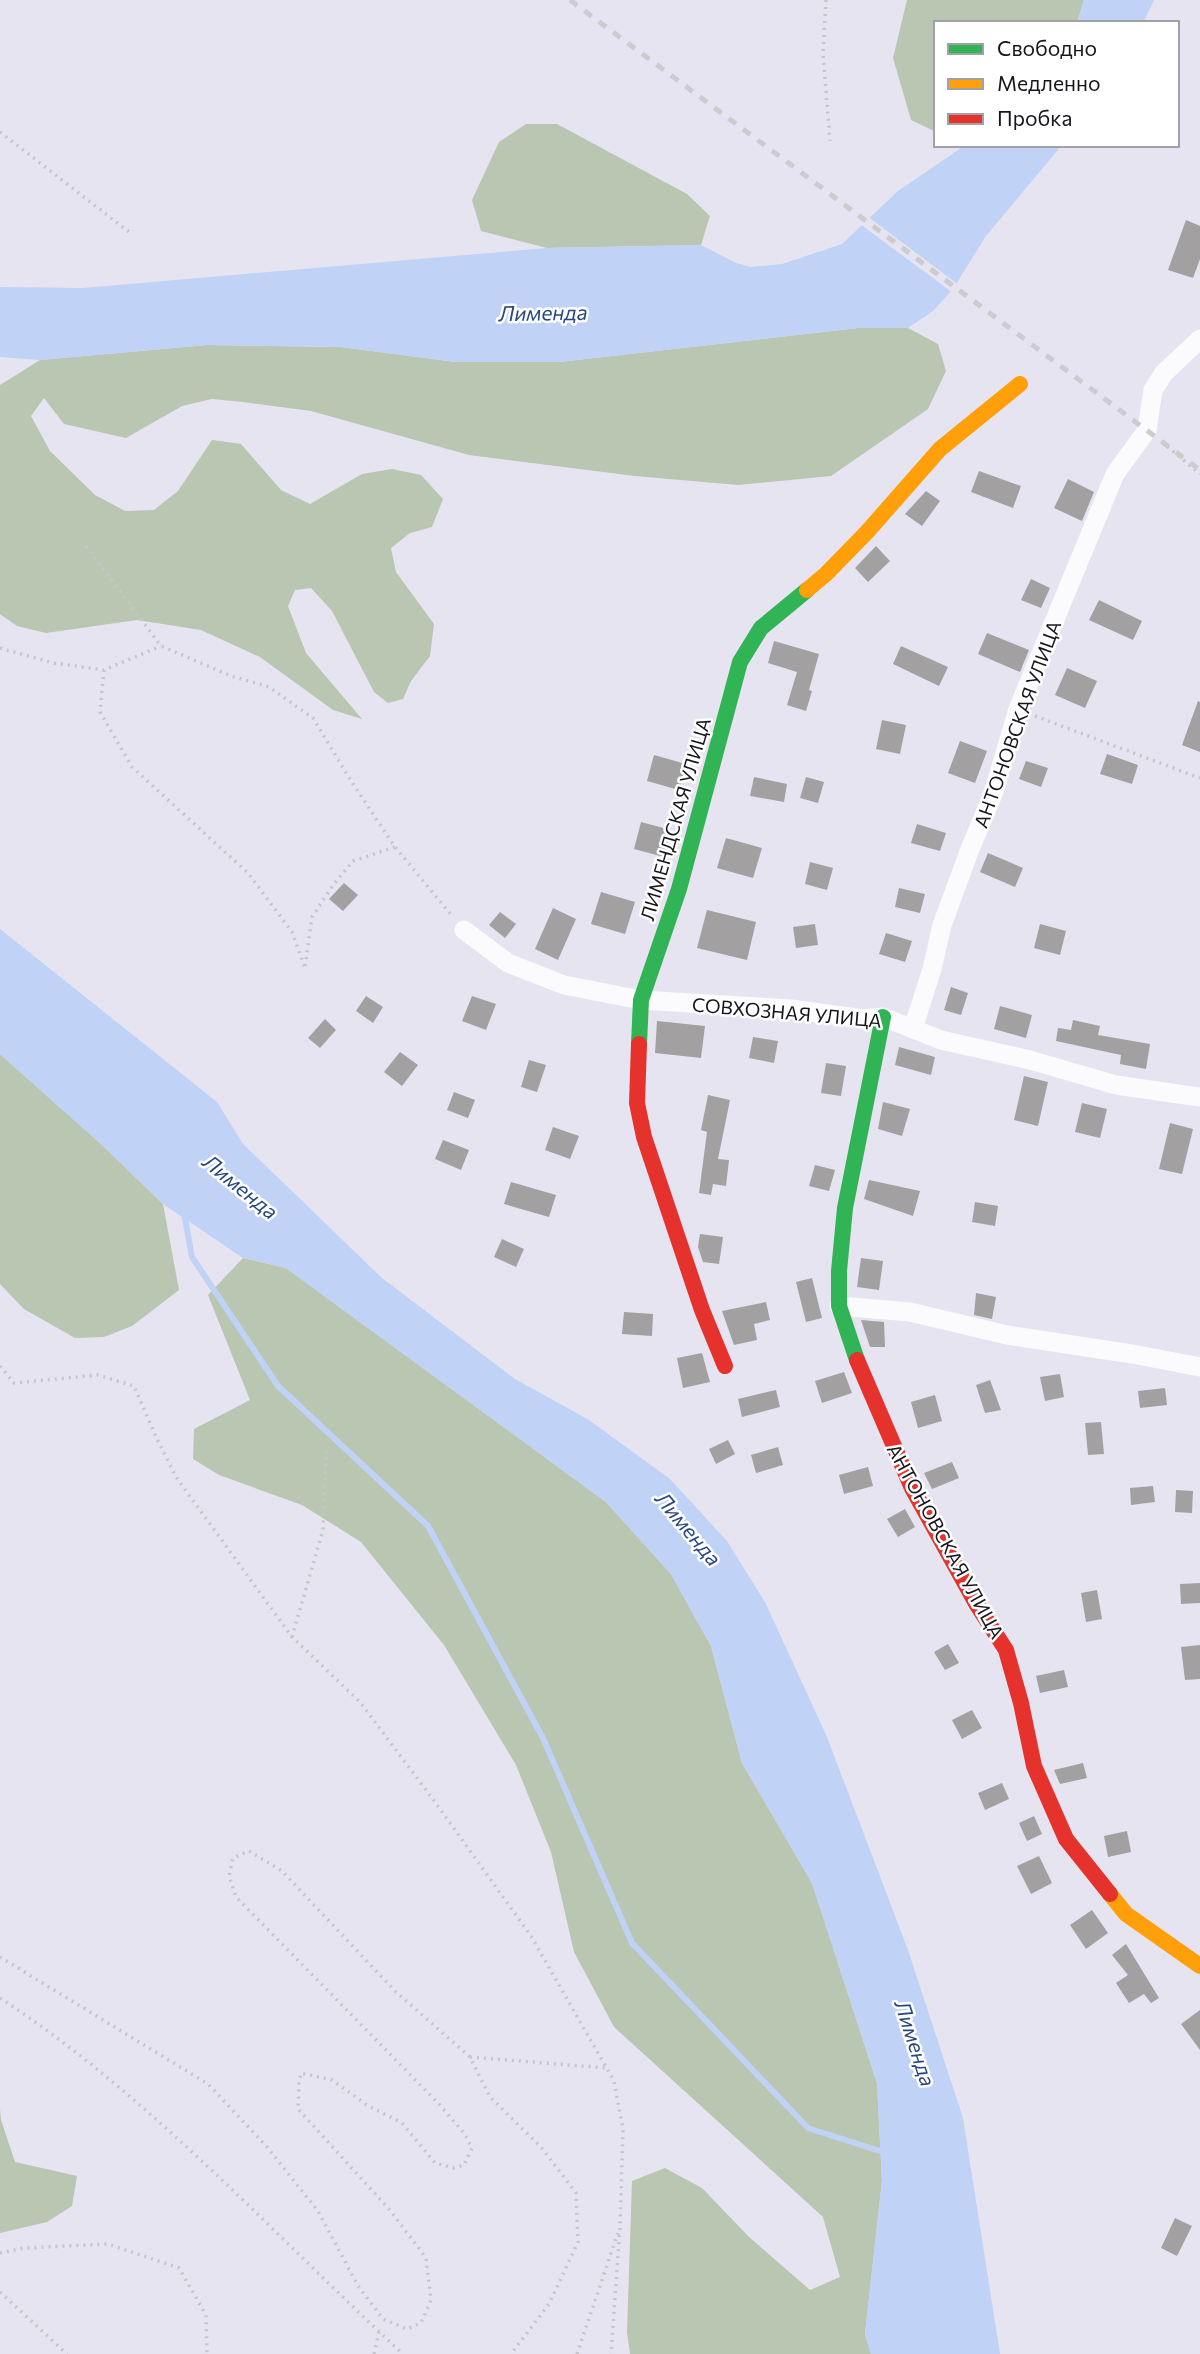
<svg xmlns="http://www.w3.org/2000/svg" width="1200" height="2354" font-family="Commissioner,sans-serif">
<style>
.forest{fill:#b9c6b1}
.water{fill:#c0d2f6}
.pier{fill:#e6e4f0}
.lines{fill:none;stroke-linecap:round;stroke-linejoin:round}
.stream{stroke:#c0d2f6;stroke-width:6}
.building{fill:#a3a0a2}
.path{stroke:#c6c5c9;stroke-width:3.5;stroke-dasharray:2 5;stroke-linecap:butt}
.street{stroke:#fbfbfd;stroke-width:19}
.fast{stroke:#30b455;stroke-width:16}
.slow{stroke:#ff9f0a;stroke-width:16}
.jam{stroke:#e5322d;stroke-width:16}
.rail{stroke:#cccbcf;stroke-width:5;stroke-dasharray:9 9;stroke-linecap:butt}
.labels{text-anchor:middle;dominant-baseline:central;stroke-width:5;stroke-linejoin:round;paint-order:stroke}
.street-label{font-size:19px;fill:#16151c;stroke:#fff}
.water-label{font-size:21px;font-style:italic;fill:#28477f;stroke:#fff}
</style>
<rect width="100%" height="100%" fill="#e6e4f0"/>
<g class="forest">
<path d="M907,0h177l-7,23h-141v109l-25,-12 -18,-62z"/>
<path d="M526,124h31l130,70 23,22 -9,29 -154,3 -66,-17 -9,-31 27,-58z"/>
<path d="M858,328h50l30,16 8,27 -18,38 -97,67 -93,9 -103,-9 -166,-21 -158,-44 -68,-9 -31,-3 -30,7 -56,32 -62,-14 -20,-26 -13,18 19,35 45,44 30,16 29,-1 24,-19 34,-51 29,4 40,46 29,14 52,-30 30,-5 29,6 22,24 -11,28 -22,6 -19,15 5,24 38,52 -4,32 -19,25 -8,18 -15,4 -14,-11 -42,-81 -21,-23 -16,2 -7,16 18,47 56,66 -29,-9 -73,-53 -59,-27 -64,-10 -91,13 -29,-7 -17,-12v-229l40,-25 167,-15 134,2 115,15h103z"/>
<path d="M0,1054l101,90 62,60 16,86 -47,36 -28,11 -29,1 -51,-29 -24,-25z"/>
<path d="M243,1258l43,10 320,234 65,72 40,72 31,117 70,120 65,200 5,98 -17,153 6,20h-241l-3,-22 5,-151 33,-13 37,20 46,48 62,54 30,-13 -17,-60 -209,-190 -40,-75 -23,-100 -35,-87 -72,-120 -83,-103 -59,-37 -83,-30 -26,-16 1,-30 56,-29 -42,-105z"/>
<path d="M0,2109l1,11 14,42 62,14 -5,30 -25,16 -47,11z"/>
</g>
<g class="water">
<path d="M1084,0h70l-11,23h-66z"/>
<path d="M1062,145l-76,91 -33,53 -20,22 -25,17h-50l-299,34h-103l-115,-15 -134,-2 -167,15 -40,-3v-70l83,1 464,-40 154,-3 35,18 15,4 31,-3 60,-20 56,-53 66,-45z"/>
<path d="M0,929l217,173 26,42 139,134 133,101 74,41 81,59 57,62 38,61 62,135 81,213 55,168 37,236h-129l-6,-20 17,-153 -5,-98 -65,-200 -70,-120 -31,-117 -40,-72 -65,-72 -320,-234 -43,-10 -80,-54 -62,-60 -101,-90z"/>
</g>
<path class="pier" d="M867,216l92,69 -6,8 -93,-69z"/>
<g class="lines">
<path class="stream" d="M184,1213l8,44 86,129 150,140 115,212 89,205 176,185 78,25"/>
</g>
<g class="building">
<path d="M1186,220l14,6v33l-7,19 -25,-8z"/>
<path d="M979,471l42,15 -8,22 -42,-16z"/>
<path d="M1068,479l26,13 -12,29 -28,-13z"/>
<path d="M926,491l14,10 -18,25 -17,-12z"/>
<path d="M876,546l14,15 -22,21 -13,-14z"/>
<path d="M1031,579l19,9 -9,20 -20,-8z"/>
<path d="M1099,600l43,21 -9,19 -44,-20z"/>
<path d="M987,633l42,17 -9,22 -42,-18z"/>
<path d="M774,641l45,13 -10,36 3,1 -6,20 -19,-6 10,-33 -29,-9z"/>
<path d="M901,646l47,21 -9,19 -46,-22z"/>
<path d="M1067,668l30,13 -12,27 -30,-13z"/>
<path d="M1198,701l2,1v50l-18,-7z"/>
<path d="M882,720l24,5 -6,29 -24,-5z"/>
<path d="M960,741l27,10 -12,32 -27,-10z"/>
<path d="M1107,754l31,11 -6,19 -32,-10z"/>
<path d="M654,755l32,9 -7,26 -32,-9z"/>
<path d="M1026,761l22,7 -7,19 -22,-8z"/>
<path d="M754,777l33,7 -3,18 -34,-6z"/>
<path d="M806,777l18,5 -6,21 -18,-5z"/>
<path d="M641,822l30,8 -7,27 -30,-8z"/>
<path d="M917,824l29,9 -6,18 -29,-8z"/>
<path d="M726,838l36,10 -9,30 -36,-10z"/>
<path d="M988,853l35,15 -8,19 -35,-15z"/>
<path d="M810,862l23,6 -6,22 -22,-6z"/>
<path d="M344,883l14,12 -15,16 -14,-12z"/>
<path d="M899,888l26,6 -5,19 -25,-6z"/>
<path d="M601,892l34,10 -10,32 -34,-10z"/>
<path d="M553,908l23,11 -18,41 -23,-11z"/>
<path d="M707,910l49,12 -9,38 -50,-12z"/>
<path d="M500,912l16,12 -11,14 -16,-13z"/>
<path d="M815,924l3,21 -22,3 -3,-21z"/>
<path d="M1040,924l26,7 -6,24 -26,-7z"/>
<path d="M886,933l26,8 -7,21 -26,-8z"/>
<path d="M951,987l17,6 -7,22 -17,-5z"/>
<path d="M366,996l17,11 -10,16 -17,-12z"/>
<path d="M472,996l24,8 -10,26 -24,-9z"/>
<path d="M1000,1006l32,9 -6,23 -32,-9z"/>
<path d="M325,1019l11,11 -16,18 -12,-10z"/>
<path d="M1073,1020l27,6 -2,9 52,9 -4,25 -26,-5 1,-9 -65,-14 2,-13 13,2z"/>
<path d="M657,1021l48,5 -4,32 -46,-5z"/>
<path d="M753,1037l25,4 -4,22 -25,-5z"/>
<path d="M899,1047l36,10 -4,18 -36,-10z"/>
<path d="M400,1052l18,13 -16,21 -18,-14z"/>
<path d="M529,1060l17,5 -9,27 -16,-5z"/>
<path d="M826,1063l20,3 -5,30 -20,-3z"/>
<path d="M1024,1076l24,6 -10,44 -24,-6z"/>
<path d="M454,1092l21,8 -7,18 -21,-8z"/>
<path d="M708,1095l22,5 -12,59 11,1 -3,26 -13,-2 -2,11 -12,-2 8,-61 -6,-2z"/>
<path d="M883,1102l27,7 -8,27 -24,-7z"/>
<path d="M1082,1103l25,6 -7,29 -25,-6z"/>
<path d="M1170,1123l23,6 -11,45 -23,-5z"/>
<path d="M553,1127l26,9 -9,23 -25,-9z"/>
<path d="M443,1140l26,10 -8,20 -26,-11z"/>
<path d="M815,1165l20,5 -6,21 -20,-5z"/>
<path d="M869,1180l51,11 -7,25 -49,-17z"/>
<path d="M511,1182l45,13 -7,22 -45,-13z"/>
<path d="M975,1202l23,4 -3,20 -23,-4z"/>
<path d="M700,1234l23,3 -4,27 -16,-2 -5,-15z"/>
<path d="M502,1239l22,10 -8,18 -22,-10z"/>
<path d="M861,1258l22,3 -4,29 -22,-3z"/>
<path d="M812,1278l10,40 -16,4 -10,-40z"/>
<path d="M976,1293l20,4 -4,22 -18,-4z"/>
<path d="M766,1302l4,18 -16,4 3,16 -23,5 -12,-34z"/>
<path d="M624,1312l29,2 -1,22 -30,-2z"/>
<path d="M861,1320l23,2 1,25h-15z"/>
<path d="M702,1353l8,29 -27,6 -6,-30z"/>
<path d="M844,1372l8,21 -30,10 -7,-22z"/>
<path d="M1060,1374l4,23 -19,4 -5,-24z"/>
<path d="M990,1380l11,30 -16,3 -9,-28z"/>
<path d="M1165,1388l2,17 -27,3 -2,-17z"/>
<path d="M776,1390l4,17 -38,10 -4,-18z"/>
<path d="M935,1395l7,26 -24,7 -7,-26z"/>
<path d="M1101,1422l3,32 -16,1 -3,-32z"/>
<path d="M728,1440l7,14 -19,10 -7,-15z"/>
<path d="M778,1447l5,18 -27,8 -5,-18z"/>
<path d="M952,1462l7,16 -27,11 -8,-16z"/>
<path d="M868,1467l5,19 -29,8 -5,-19z"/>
<path d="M1153,1486l2,16 -24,3 -1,-17z"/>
<path d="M1176,1490l17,1 -1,22 -17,-1z"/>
<path d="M905,1509l10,18 -17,10 -11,-18z"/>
<path d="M1200,1583v20l-19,1 -1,-20z"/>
<path d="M1097,1590l5,29 -16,3 -5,-29z"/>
<path d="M948,1644l11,19 -14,7 -11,-18z"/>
<path d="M1200,1645v34l-15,1 -4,-33z"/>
<path d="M1064,1670l4,17 -28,6 -4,-17z"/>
<path d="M972,1710l10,18 -20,11 -10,-19z"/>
<path d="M1083,1763l4,15 -27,6 -6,-14z"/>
<path d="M1002,1783l7,16 -24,11 -7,-17z"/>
<path d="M1034,1816l8,18 -15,7 -8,-18z"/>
<path d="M1127,1831l4,21 -23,5 -4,-21z"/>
<path d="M1039,1856l13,27 -21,11 -14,-28z"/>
<path d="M1092,1910l16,23 -22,16 -16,-24z"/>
<path d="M1126,1944l33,54 -8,5 -7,-9 -15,9 -13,-20 12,-8 -16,-20z"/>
<path d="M1200,2010v40l-19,-26z"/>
<path d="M1175,2218l17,8 -15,30 -16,-8z"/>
</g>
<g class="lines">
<g class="path">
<path d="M826,0l-3,53 7,88"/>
<path d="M0,132l129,100"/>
<path d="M1162,442l38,32"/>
<path d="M86,546l75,100 70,30 38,11 44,31 38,63 44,66 57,69"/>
<path d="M0,648l53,15 51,7 57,-24"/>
<path d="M104,670l-4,42 32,55 116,106 44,59 13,36"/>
<path d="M1035,716l165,62"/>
<path d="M305,966l7,-49 21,-32 20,-24 42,-14"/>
<path d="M0,1366l14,17 84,-8 36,11 23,53 19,38 116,160 68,65 75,100 96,134 83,145 9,48 -3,98 -9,127"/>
<path d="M292,1637l31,-107 3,-80"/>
<path d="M0,1957l208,127 59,63 51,64 40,75 25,33 24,10 14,-6 10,-23 -5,-42 -37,-49 -91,-100 1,-26 2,-10 31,7 35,25 35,18 33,40 19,5 10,-3 8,-17 -8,-15 -26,-30 -202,-206 -7,-21 4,-18 16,-7 33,20 113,120 75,66 20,40 51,50 35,46 2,49 -29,62 -38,50"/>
<path d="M0,1998c150,98 272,235 403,356"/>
<path d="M470,2057l136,11"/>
<path d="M0,2253l24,-5 84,-4 71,24 27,47 1,39"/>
<path d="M0,2292l67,62"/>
<path d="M374,2354l5,-22"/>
<path d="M577,2354l41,-121"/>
</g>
<g class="street">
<path d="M464,930l44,33 56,22 77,15 150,9 73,10 19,-2 58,23 89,20 86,25 84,12"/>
<path d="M913,1029l19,-60 10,-44 28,-76 23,-55 25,-85 97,-235 32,-44 6,-40 11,-17 36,-34"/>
<path d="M839,1306l71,6 97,23 125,19 68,13"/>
</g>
<g class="fast">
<path d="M639,1044l2,-44 38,-111 61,-227 21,-34 46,-38"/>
<path d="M857,1360l-18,-54v-35l6,-63 38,-191"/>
</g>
<g class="slow">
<path d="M807,590l19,-16 41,-42 73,-83 80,-65"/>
<path d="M1110,1894l16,20 74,52"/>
</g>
<g class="jam">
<path d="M639,1044l-2,59 7,34 58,173 23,56"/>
<path d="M857,1360l55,128 65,117 29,45 15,53 13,63 32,73 44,55"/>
</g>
<path class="rail" d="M570,0l630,470"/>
</g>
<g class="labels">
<g class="street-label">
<text transform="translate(1017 724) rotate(-70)">АНТОНОВСКАЯ УЛИЦА</text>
<text transform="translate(675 819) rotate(-74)">ЛИМЕНДСКАЯ УЛИЦА</text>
<text transform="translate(787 1012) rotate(5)">СОВХОЗНАЯ УЛИЦА</text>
<text transform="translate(946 1541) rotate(61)">АНТОНОВСКАЯ УЛИЦА</text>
</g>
<g class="water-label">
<text transform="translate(543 312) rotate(-1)">Лименда</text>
<text transform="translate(241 1186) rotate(39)">Лименда</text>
<text transform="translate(689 1528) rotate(50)">Лименда</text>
<text transform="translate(916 2043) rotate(72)">Лименда</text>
</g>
</g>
<rect x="934" y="21" width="245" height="126" fill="#ffffff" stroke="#a2a1a4" stroke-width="2"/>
<rect x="948" y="44" width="35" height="10" fill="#30b455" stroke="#a2a1a4" stroke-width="2"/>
<text x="997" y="56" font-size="21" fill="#16151c">Свободно</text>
<rect x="948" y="79" width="35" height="10" fill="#ff9f0a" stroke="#a2a1a4" stroke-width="2"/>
<text x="997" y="91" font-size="21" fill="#16151c">Медленно</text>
<rect x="948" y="114" width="35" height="10" fill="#e5322d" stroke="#a2a1a4" stroke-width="2"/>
<text x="997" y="126" font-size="21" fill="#16151c">Пробка</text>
</svg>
